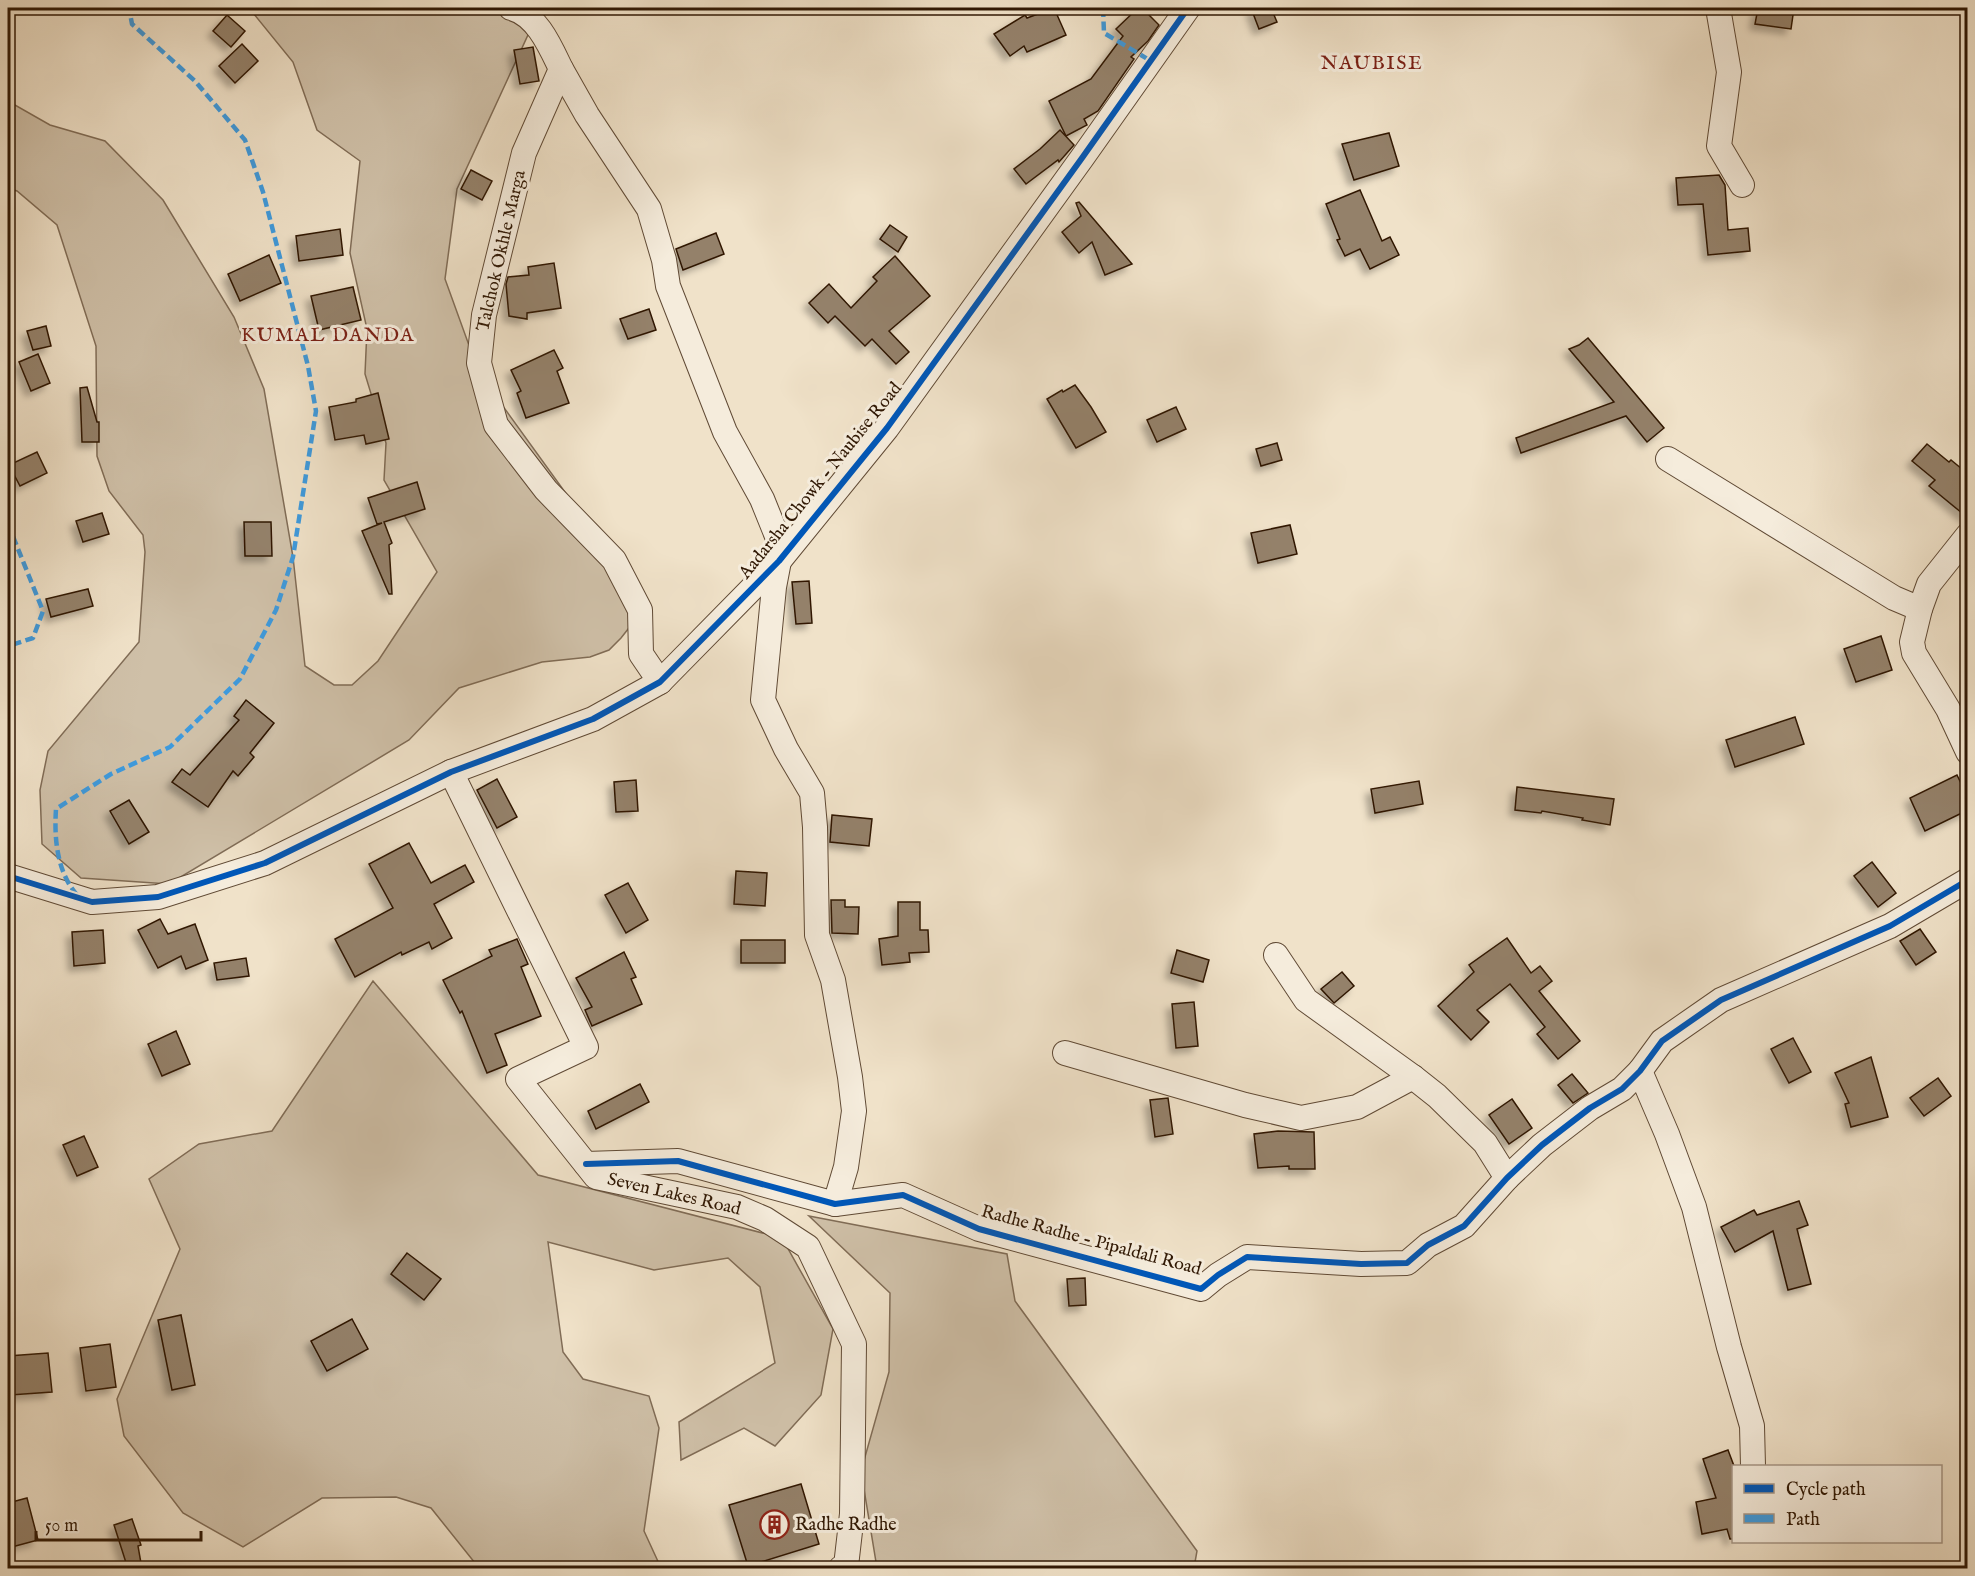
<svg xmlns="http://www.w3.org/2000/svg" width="1975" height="1576" font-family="'IM FELL English',serif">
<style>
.green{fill:#cfc0a8;stroke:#806c56;stroke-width:1.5}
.building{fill:#94816a;stroke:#301804;stroke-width:1.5;filter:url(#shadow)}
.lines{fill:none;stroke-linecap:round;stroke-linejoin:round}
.minor-casing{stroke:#604a35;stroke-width:26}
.minor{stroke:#f5ecdc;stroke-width:24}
.quiet{stroke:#3e9add;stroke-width:4.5;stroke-dasharray:9 4.5;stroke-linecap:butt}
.cycleway-casing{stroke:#f5ecdc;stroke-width:10}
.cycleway{stroke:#0057b8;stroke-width:6}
.labels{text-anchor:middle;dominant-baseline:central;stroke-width:6;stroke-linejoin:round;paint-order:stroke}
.street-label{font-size:18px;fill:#301804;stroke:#f5ecdc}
.poi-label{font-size:18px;fill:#301804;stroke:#f5ecdc;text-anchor:start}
.neighbourhood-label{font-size:20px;letter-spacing:1.5px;fill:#7a1f14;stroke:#f5ecdc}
</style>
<defs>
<filter id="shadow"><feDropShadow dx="-5.5" dy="5.5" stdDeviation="3" flood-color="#0004"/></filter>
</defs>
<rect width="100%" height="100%" fill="#f0e2c9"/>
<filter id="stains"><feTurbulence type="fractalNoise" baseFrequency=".00333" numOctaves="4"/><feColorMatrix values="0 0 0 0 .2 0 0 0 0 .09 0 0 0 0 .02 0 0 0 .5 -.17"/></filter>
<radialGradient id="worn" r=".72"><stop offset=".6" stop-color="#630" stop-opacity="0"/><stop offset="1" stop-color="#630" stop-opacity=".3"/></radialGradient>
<g class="green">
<path d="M249,8h283l1,16 -76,165 -12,90 34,94 135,187 18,64 -11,14 -12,12 -19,7 -48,5 -83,26 -50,52 -240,144 -88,-6 -39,-34 -2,-54 8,-39 91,-109 6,-90 -2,-17 -34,-44 -12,-35 -1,-110 -39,-121 -40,-34 -9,-3v-87l42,24 55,16 58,59 71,117 30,72 29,168 12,109 29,19h18l26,-24 59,-89 -53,-92 2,-37 -21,-69 2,-45 -17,-76 10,-92 -43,-31 -24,-68z"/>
<path d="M373,981l165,194 244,63 51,91 -12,66 -46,51 -31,-18 -63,32 -2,-38 96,-59 -15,-76 -32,-29 -74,12 -106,-28 15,110 20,27 66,17 10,32 -15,103 17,37h-182l-48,-60 -35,-11 -74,1 -79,49 -60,-34 -59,-77 -7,-37 63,-150 -31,-70 50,-35 73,-13z"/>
<path d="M809,1216l198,38 8,47 182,250 -3,17h-317l-16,-97 28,-99 1,-79z"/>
</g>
<g class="building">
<path d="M1054,8l12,27 -39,17 -3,-6 -14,10 -16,-22 31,-19 2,3z"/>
<path d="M1138,8h4l17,17 -11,16 -17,16 3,2 -36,52 -14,8 3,6 -21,11 -17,-35 42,-22 32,-43 -7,-7z"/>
<path d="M1251,8h20l6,14 -18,7z"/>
<path d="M1758,8h36l-3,21 -36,-5z"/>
<path d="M227,15l18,16 -14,16 -18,-16z"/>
<path d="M242,44l16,17 -23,22 -16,-17z"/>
<path d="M533,47l6,34 -19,3 -6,-34z"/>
<path d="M1060,130l14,15 -15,17 -1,-2 -32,24 -12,-15 26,-20z"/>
<path d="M1389,133l10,33 -45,14 -12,-36z"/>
<path d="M471,170l21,11 -10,19 -21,-11z"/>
<path d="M1719,175l6,10 3,45 20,-2 2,23 -42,4 -5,-51 -25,1 -2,-27z"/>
<path d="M1360,190l22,51 8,-4 9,18 -29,14 -10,-20 -15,7 -8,-16 3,-1 -14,-35z"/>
<path d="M1079,202l53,62 -27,11 -13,-33 -13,11 -17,-21 19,-16 -5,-13z"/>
<path d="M890,225l17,12 -9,15 -18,-13z"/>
<path d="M340,229l3,26 -44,6 -3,-25z"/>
<path d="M716,233l8,21 -41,16 -7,-21z"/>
<path d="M269,255l12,28 -41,18 -12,-27z"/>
<path d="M895,256l35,40 -41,35 20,21 -13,12 -24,-25 -7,7 -30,-30 -7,7 -19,-20 20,-19 22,24 26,-27 -4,-4z"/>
<path d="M554,263l7,45 -34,5v6l-18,-3 -3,-32 2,-7 21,-2 -1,-8z"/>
<path d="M353,287l8,33 -42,10 -8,-34z"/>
<path d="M649,309l7,21 -28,9 -8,-20z"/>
<path d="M46,326l5,20 -18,4 -6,-19z"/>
<path d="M1588,338l76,90 -17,14 -21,-26 -105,37 -5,-15 98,-36 -45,-53 10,-4z"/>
<path d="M554,350l9,18 -6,3 12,32 -43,15 -9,-25 4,-2 -10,-21z"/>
<path d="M38,354l12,29 -19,8 -12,-29z"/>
<path d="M1075,385l16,22 15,25 -30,16 -29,-49 15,-9 1,2z"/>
<path d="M87,387l10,35h2v20h-17l-2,-54z"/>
<path d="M378,393l11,46 -23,5 -2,-9 -29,5 -6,-33 27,-5v-3z"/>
<path d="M1176,407l10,22 -29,13 -10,-22z"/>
<path d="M1277,443l5,17 -21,6 -5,-17z"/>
<path d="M1927,444l22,18 2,-2 17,14v44l-39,-32 6,-6 -23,-19z"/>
<path d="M37,452l10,21 -27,13 -11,-21z"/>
<path d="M417,482l8,27 -41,13 8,21 -3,2 3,49h-3l-27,-63 20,-8 -5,1 -9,-26z"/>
<path d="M102,513l7,21 -26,8 -7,-21z"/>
<path d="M244,522h27l1,34h-27z"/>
<path d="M1290,525l7,29 -39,9 -7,-30z"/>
<path d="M809,581l3,42 -16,1 -4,-42z"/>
<path d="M88,589l5,17 -42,11 -5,-18z"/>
<path d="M1881,636l11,34 -36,12 -12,-33z"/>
<path d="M246,700l28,23 -24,30 4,4 -16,19 -5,-5 -25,36 -36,-25 10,-13 8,6 49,-55 -5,-4z"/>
<path d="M1795,717l9,27 -69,23 -9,-27z"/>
<path d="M1957,775l11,23v12l-43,21 -15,-33z"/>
<path d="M497,779l20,38 -20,11 -20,-38z"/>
<path d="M636,780l2,31 -22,1 -2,-30z"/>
<path d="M1419,781l4,23 -48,9 -4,-24z"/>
<path d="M1517,787l97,12 -4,26 -28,-5 1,-2 -41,-7 -1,2 -26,-3z"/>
<path d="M129,800l20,32 -20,12 -19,-33z"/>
<path d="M832,815l40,4 -3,27 -39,-4z"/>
<path d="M409,843l22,40 34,-18 9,17 -40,22 18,34 -20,11 -3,-7 -27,13 -1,-3 -46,25 -20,-38 58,-31 -24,-44z"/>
<path d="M1872,862l24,31 -18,14 -24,-31z"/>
<path d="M736,871l31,2 -2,33 -31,-2z"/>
<path d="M628,883l20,37 -22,13 -21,-38z"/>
<path d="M831,900h14v7h14l-1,27 -26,-1z"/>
<path d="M898,902h22v28h8l1,22 -20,1 1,9 -28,3 -3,-26 19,-3z"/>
<path d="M160,919l8,15 27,-10 13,36 -22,9 -5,-13 -23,12 -20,-38z"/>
<path d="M1920,929l16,23 -20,13 -16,-24z"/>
<path d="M103,930l2,33 -31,3 -2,-34z"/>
<path d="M1507,938l24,35 9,-7 12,15 -13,10 41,50 -22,18 -21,-25 8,-7 -35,-43 -33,26 12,12 -18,18 -33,-34 36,-34 -5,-7z"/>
<path d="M517,939l11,25 -7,3 20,49 -46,18 12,31 -20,8 -25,-62 -2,2 -17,-33 49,-24 -3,-6z"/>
<rect x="741" y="940" width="44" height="23"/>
<path d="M1177,950l32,10 -6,22 -32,-9z"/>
<path d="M624,952l12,25 -5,2 11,25 -50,22 -7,-16 7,-3 -16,-29z"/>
<path d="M246,958l3,18 -32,4 -3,-17z"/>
<path d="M1342,972l12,14 -20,17 -13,-14z"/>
<path d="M1194,1002l4,44 -22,2 -4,-44z"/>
<path d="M176,1031l14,33 -28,12 -14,-32z"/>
<path d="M1793,1038l18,34 -22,11 -18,-34z"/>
<path d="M1871,1057l17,60 -37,10 -6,-23 4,-1 -14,-30z"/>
<path d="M1572,1074l16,19 -15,10 -15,-18z"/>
<path d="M1938,1078l13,18 -27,20 -14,-18z"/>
<path d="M640,1084l9,18 -53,27 -8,-18z"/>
<path d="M1168,1098l5,36 -18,3 -5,-37z"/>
<path d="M1512,1099l20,29 -23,16 -20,-29z"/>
<path d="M1278,1131l36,1 1,37h-26v-3l-31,2 -4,-34z"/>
<path d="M84,1136l14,31 -21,9 -14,-31z"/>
<path d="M1799,1201l9,24 -11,4 14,55 -23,6 -15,-59 -38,21 -14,-25 33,-17 3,5z"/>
<path d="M407,1253l34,26 -17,21 -33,-26z"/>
<path d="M1085,1278l1,27 -17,1 -2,-27z"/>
<path d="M181,1315l14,70 -23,5 -14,-70z"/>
<path d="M352,1319l16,30 -41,22 -16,-30z"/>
<path d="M110,1344l6,43 -30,4 -6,-43z"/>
<path d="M48,1353l4,39 -42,3 -2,-39z"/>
<path d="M1728,1450l6,16v73h-4l-3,-10 -25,5 -6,-32 20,-4 -13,-39z"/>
<path d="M801,1484l18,60 -71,22 -19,-61z"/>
<path d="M27,1498l11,42 -30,8v-45z"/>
<path d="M132,1519l9,26 -3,1 4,23h-14l-14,-44z"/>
</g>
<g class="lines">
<defs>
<g id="minor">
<path d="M511,8c26,7 39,38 50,61l-37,84 -40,162 -5,48 17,62 50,65 68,70 26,50 1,44 19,28"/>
<path d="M1718,8l11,64 -10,74 23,39"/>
<path d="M561,69l26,46 62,94 15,51 4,26 57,146 37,67 17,42v20l-5,26 -11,113 23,49 26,44 3,34 2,108 16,45 17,97 4,34 -8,56 -11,37"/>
<path d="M1668,459l226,139 26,11"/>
<path d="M1968,535l-39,49 -9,25 -8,33 2,11 34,56 20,43"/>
<path d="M451,772l135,275 -68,32 78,98 141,30 28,12 43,28 46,97 -2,170 -6,52 -5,2"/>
<path d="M8,876l84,26 66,-5 107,-34 186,-91 142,-53 67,-37 119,-121 108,-133 195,-270 106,-150"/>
<path d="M1276,955l30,45 107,77 24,19 48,47 22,35"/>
<path d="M1065,1053l180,52 56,13 56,-11 56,-30"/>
<path d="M1640,1071l27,63 27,73 35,140 23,79 1,40"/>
<path d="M586,1164l92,-3 157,43 68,-9 76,34 222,60 17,-14 29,-18 114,7 46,-1 21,-18 36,-19 43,-48 35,-33 48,-37 32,-19 18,-18 22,-30 59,-41 169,-74 78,-46"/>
</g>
</defs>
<use href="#minor" class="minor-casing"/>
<use href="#minor" class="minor"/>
<g class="quiet">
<path d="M1103,8l1,25 47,28"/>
<path d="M8,524l35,87 -10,27 -25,8"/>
<path d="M77,895c-20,-23 -23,-56 -21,-86l55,-35 59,-27 70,-68 36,-69 17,-53 23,-146 -8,-45 -45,-174 -18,-52 -50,-59 -63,-57 -3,-16"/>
</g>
<defs>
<g id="cycleway">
<path d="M8,876l84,26 66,-5 107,-34 186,-91 142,-53 67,-37 119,-121 108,-133 195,-270 106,-150"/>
<path d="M586,1164l92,-3 157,43 68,-9 76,34 222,60 17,-14 29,-18 114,7 46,-1 21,-18 36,-19 43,-48 35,-33 48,-37 32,-19 18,-18 22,-30 59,-41 169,-74 78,-46"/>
</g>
</defs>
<use href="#cycleway" class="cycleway-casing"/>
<use href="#cycleway" class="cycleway"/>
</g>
<defs>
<symbol id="building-ring" viewBox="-11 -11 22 22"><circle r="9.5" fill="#f5ecdc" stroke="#8f2418" stroke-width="1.5"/><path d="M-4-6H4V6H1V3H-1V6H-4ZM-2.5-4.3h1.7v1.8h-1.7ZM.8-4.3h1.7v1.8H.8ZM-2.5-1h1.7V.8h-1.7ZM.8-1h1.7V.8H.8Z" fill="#8f2418"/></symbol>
</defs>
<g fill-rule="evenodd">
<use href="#building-ring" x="758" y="1508" width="33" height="33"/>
</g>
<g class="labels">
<g class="street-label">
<text transform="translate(502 251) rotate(-77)">Talchok Okhle Marga</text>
<text transform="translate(821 481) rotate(-51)">Aadarsha Chowk - Naubise Road</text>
<text transform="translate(674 1195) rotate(13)">Seven Lakes Road</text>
<text transform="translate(1091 1241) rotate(15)">Radhe Radhe - Pipaldali Road</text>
</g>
<g class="poi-label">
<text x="795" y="1525">Radhe Radhe</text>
</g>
<g class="neighbourhood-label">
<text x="1372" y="63">NAUBISE</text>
<text x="328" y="335">KUMAL DANDA</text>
</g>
</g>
<rect width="1975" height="1576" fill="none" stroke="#f0e2c9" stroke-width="30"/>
<rect x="9" y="9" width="1957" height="1558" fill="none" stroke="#301804" stroke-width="3"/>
<rect x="15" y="15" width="1945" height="1546" fill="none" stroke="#301804" stroke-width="1.5"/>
<rect x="1732" y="1465" width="210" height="78" fill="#f5ecdc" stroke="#a69786" stroke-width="1.5"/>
<rect x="1744" y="1484" width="30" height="9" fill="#0057b8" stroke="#a69786" stroke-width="1.5"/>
<text x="1786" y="1495" font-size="18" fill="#301804">Cycle path</text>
<rect x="1744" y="1514" width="30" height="9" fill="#3e9add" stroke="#a69786" stroke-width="1.5"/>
<text x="1786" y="1525" font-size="18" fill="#301804">Path</text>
<path d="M36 1531v9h165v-9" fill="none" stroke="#301804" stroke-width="3"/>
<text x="45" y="1531" font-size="18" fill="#301804" stroke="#f5ecdc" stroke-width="4.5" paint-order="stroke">50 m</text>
<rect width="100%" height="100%" filter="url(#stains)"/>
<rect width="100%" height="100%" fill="url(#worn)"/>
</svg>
